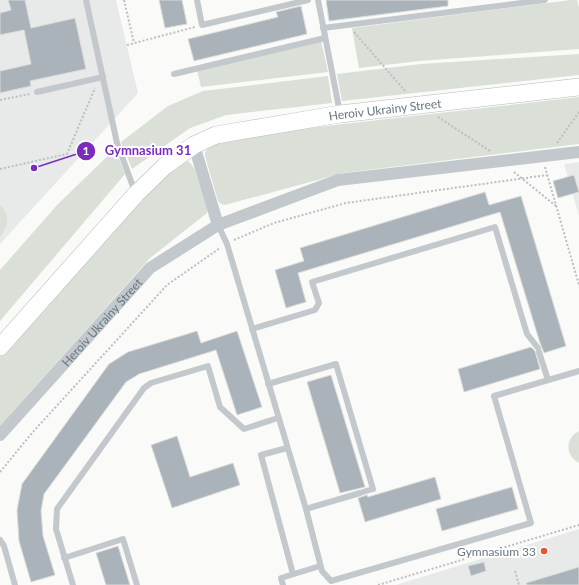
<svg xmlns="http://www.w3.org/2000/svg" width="579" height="585" font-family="Lato,sans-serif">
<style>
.built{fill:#e8e9e9}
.green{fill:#dadfd7}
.building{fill:#aab3b9;stroke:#dcdcda}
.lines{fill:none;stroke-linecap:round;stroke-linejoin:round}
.secondary-casing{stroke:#b3babf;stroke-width:18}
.path{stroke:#bbbfc2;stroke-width:2;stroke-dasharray:2 2;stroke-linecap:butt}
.service{stroke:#c3c8cc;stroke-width:6}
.minor{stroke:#c3c8cc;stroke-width:12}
.secondary{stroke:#fff;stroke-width:17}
.poi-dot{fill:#e4572e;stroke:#fff;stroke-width:1.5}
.labels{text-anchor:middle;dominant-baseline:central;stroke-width:4;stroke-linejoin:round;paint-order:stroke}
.street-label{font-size:12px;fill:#657683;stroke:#fff}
.poi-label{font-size:12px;fill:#657683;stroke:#fff;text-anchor:end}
.leader{fill:none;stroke:#7b2cbf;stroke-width:1.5}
.callout-dot{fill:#7b2cbf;stroke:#fff;stroke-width:1.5}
.mark-label{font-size:12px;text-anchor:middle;font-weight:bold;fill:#fff}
.callout-label{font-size:13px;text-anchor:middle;font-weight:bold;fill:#7b2cbf;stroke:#fff;stroke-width:4;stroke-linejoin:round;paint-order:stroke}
</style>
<rect width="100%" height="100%" fill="#fafaf8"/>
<g class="built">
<path d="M0,0h116l22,93 -138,151z"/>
<path d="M579,162v54l-15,-52z"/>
<path d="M579,529v56h-183l42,-13z"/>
</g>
<g class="green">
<path d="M571,0h6l2,8v41l-160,12 -60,7 -7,-40z"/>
<path d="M321,41l7,31 -127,15 -4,-17z"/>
<path d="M579,54v21l-237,26 -5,-27 84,-10z"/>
<path d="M328,76l4,27 -106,12 -36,13 -58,41 -11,-27 47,-36 35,-15z"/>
<path d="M579,97v47l-236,29 -118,32 -4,-1 -3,-3 -13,-45v-4l5,-6 29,-10z"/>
<path d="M115,149l10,25 -125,147v-51l58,-66z"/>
<path d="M188,161l4,4 3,5 13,40 -1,3 -57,45 -150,168v-71l136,-154 46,-39z"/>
<path d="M0,205c10,9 9,22 0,32z"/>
<path d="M579,431v32c-14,-7 -14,-25 0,-32z"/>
</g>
<g class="building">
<path d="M8,0h17l6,28 44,-10 11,51 -56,12 1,5 -31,7v-22l31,-7 -7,-34 -24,5v-22l11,-3z"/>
<path d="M159,0h23l5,24 -22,4z"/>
<path d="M326,0h122v6l-119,15z"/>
<path d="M301,6l6,28 -113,27 -6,-22 90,-22 -2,-5z"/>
<path d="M574,175l5,17 -21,6 -5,-17z"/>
<path d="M485,192l4,13 32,-9 45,150 -22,7 -4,-10 -40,-131 -202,61 8,29 -20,6 -11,-38 29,-9 -4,-13z"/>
<path d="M197,331l4,12 36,-12 25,76 -25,8 -21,-65 -77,24 -13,8 -82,112 -3,17 2,25 12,39 -24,7 -12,-41 -2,-31 5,-26 87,-120 19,-12z"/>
<path d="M531,347l4,4 5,18 -76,23 -6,-23z"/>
<path d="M331,375l34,112 -25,6 -33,-111z"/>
<path d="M177,436l13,41 43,-14 7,22 -68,23 -21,-63z"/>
<path d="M435,477l6,22 -76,23 -7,-24 9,-3 1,2z"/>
<path d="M512,487l6,22 -76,22 -6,-22z"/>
<path d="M118,546l12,39h-24l-10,-32z"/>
<path d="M484,562l2,9 -15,5 -3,-10z"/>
<path d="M579,567v18h-52l-1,-2z"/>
</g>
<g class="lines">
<defs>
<g id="secondary">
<path id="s2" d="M0,347l136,-153 29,-28 29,-21 22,-10 124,-21 239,-27"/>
</g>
</defs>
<use href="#secondary" class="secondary-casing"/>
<g class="path">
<path d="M124,0l10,43"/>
<path d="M354,32l52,60"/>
<path d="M127,45l68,-18"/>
<path d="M0,100l30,-6"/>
<path d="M438,117l52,34"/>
<path d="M557,143l22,-31"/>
<path d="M545,167l34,118"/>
<path d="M0,169l67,-15 28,-66"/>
<path d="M514,172l42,34"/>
<path d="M234,240l40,-17 72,-20 201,-28"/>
<path d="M0,472l32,-39 135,-148 53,-37"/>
<path d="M515,571l4,14"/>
<path d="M378,585l201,-60"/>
</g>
<g class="service">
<path d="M86,0l31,143 18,49"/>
<path d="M197,0l5,25 106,-25"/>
<path d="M318,0l22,113"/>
<path d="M323,28l222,-28"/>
<path d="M174,74l151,-36"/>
<path d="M37,92l66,-15"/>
<path d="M218,225l9,19 79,265 16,62 9,10 200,-58 -37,-127 85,-25"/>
<path d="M252,329l63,-19 4,-7 -7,-21 183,-55 32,107 11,14"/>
<path d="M539,352l9,28"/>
<path d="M268,384l68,-20 37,125 -10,3"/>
<path d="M287,448l-26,7 32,119"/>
<path d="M306,509l54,-16"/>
<path d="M0,540l4,6 11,39"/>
<path d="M64,558l59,-19 14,46"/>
<path d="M73,585l-17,-56 1,-20 87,-121 7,-5 57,-17 12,41 24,22 34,-11"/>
<path d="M283,585l-2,-7 39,-12"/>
</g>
<g class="minor">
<path d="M194,145l24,80"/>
<path id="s1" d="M0,435l150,-167 68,-43 120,-45 241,-28"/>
</g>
<use href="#secondary" class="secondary"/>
</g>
<circle class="poi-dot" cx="544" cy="551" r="4"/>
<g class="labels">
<g class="street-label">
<text stroke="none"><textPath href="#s2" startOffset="476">Heroiv Ukrainy Street</textPath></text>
<text stroke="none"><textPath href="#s1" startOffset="152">Heroiv Ukrainy Street</textPath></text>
</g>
<g class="poi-label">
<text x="536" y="551">Gymnasium 33</text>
</g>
</g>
<path class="leader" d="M34 168L86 151"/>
<g class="callout-dot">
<circle cx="34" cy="168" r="4"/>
<circle cx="86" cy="151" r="10"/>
</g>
<g class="mark-label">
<text x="86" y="155">1</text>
</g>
<g class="callout-label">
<text x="148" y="155">Gymnasium 31</text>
</g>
</svg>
